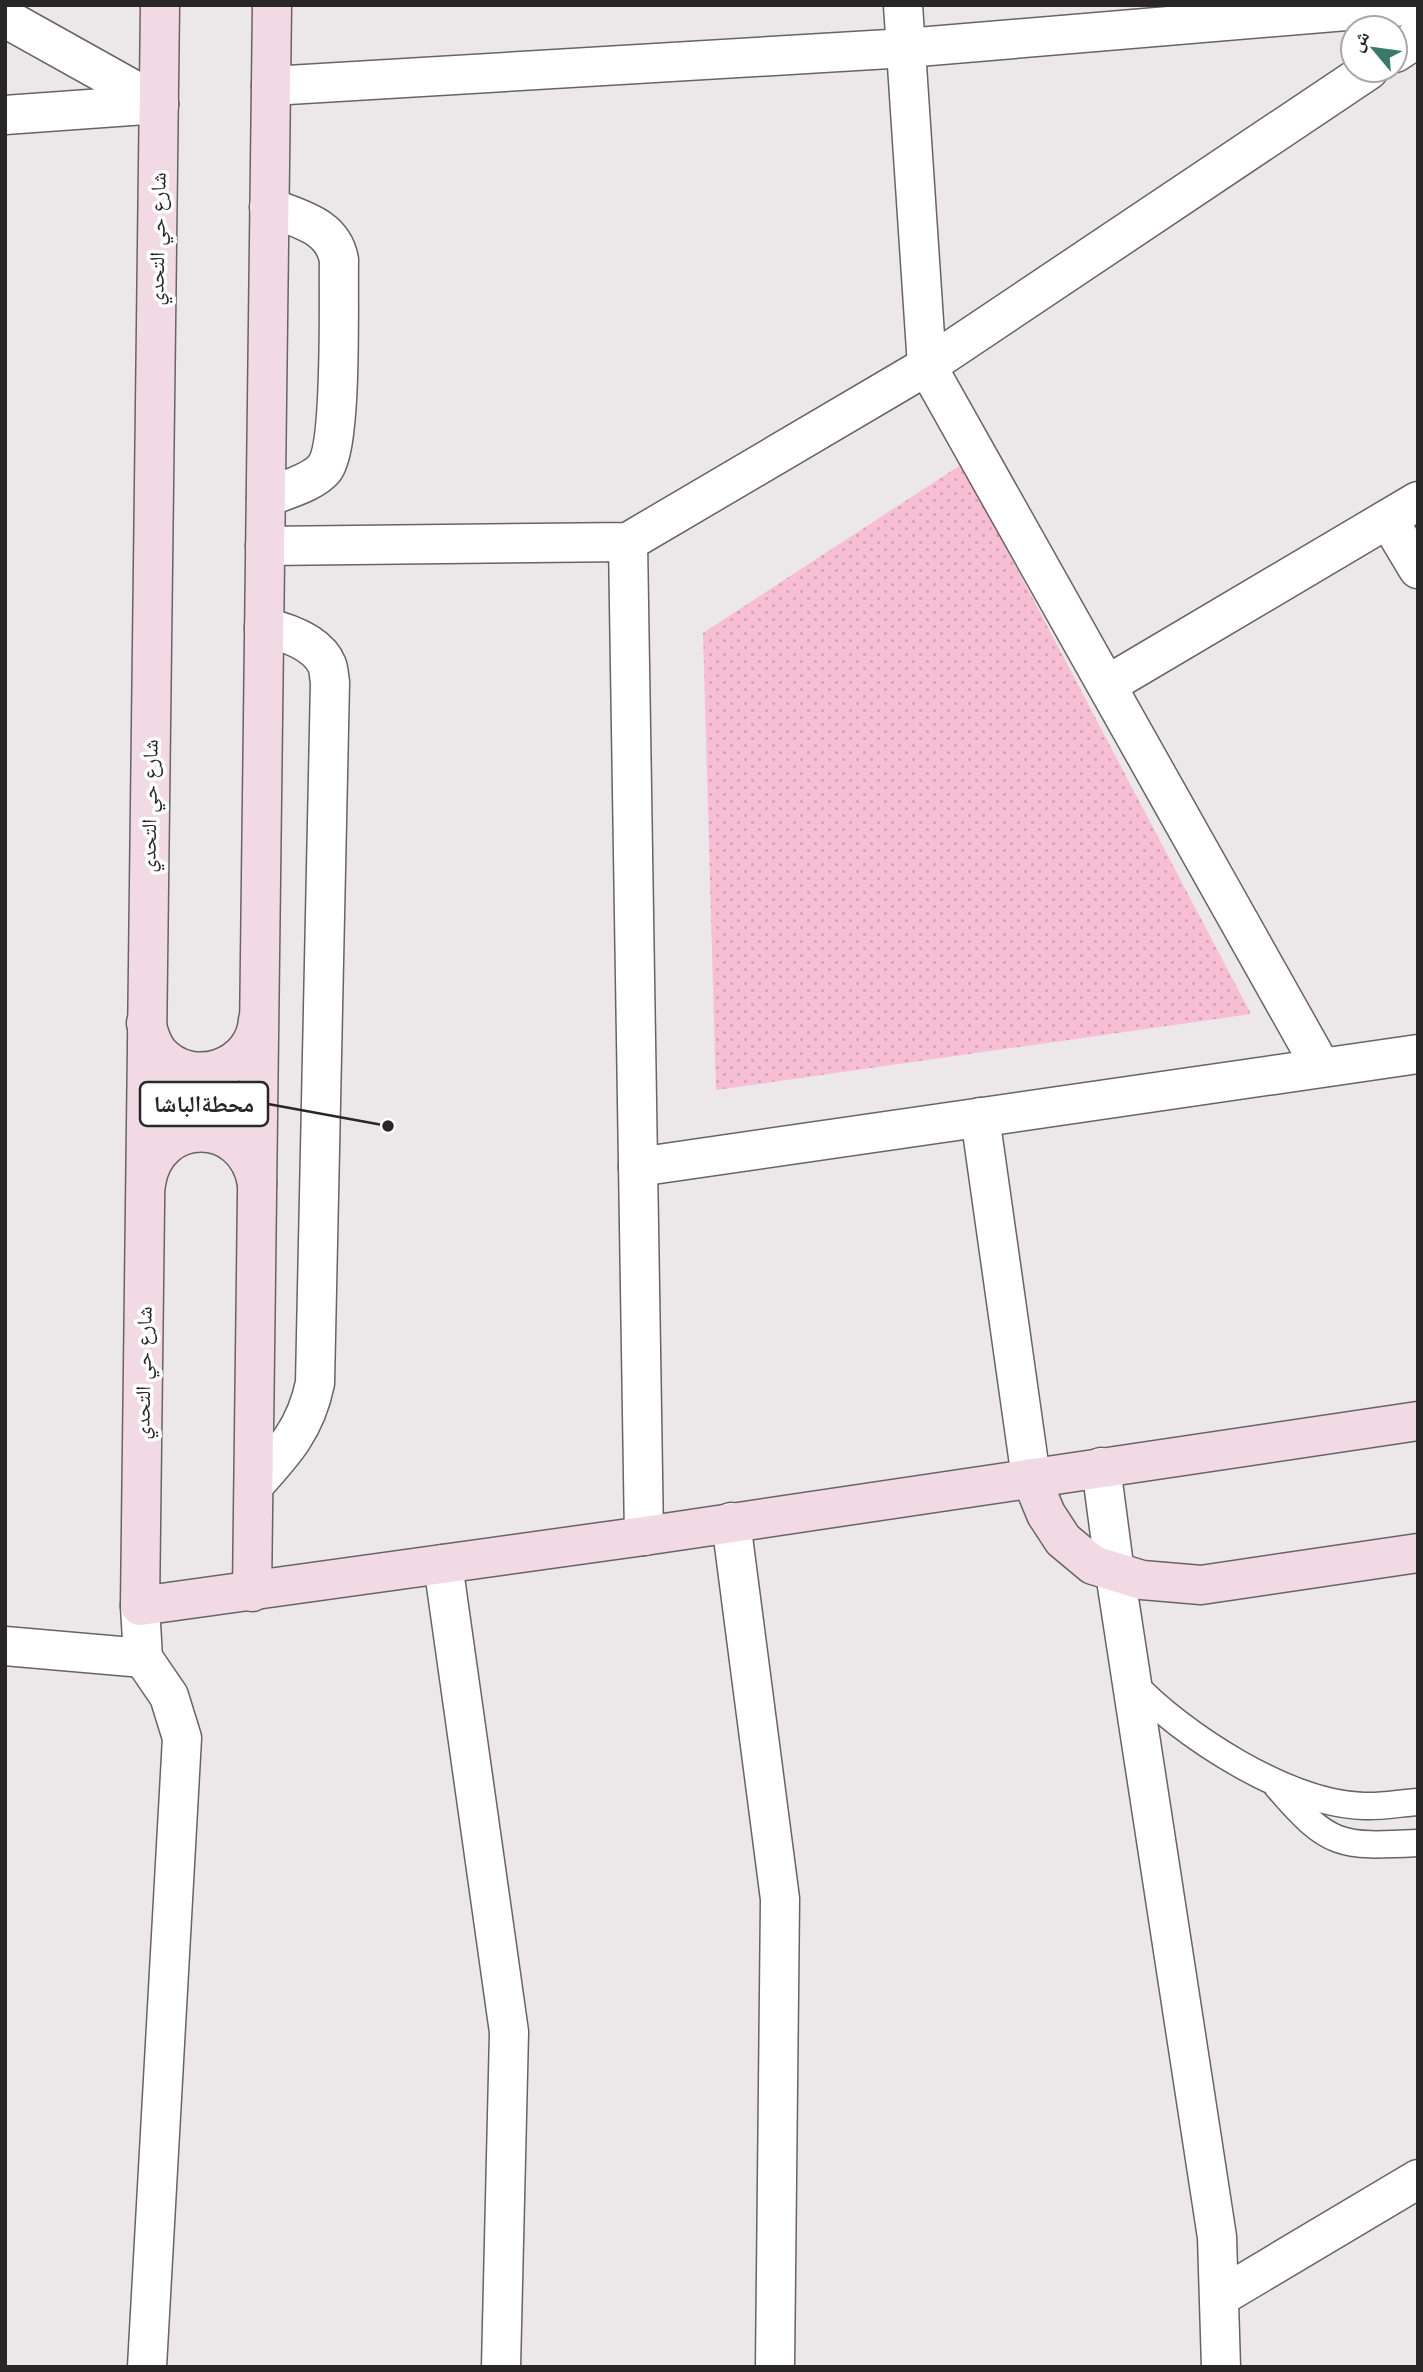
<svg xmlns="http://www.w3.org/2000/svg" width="1423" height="2372" font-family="Inter,'Noto Naskh Arabic',sans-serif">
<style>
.grass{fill:url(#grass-dots)}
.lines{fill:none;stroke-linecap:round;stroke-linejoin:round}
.service-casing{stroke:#686365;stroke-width:29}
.minor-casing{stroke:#686365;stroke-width:41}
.tertiary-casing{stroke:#686365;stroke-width:41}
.secondary-casing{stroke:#686365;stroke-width:41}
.service{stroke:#fff;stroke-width:26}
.minor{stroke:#fff;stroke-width:38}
.tertiary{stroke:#fff;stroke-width:38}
.secondary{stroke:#f2dae4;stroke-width:38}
.labels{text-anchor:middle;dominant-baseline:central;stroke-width:7;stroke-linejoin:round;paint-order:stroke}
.street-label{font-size:21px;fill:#292627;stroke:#fff}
.leader{fill:none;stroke:#292627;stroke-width:2.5}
.callout-dot{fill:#292627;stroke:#fff;stroke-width:2.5}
.callout{fill:#fff;stroke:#292627;stroke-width:2.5}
.callout-label{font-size:23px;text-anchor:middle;font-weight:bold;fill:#292627}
</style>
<defs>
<pattern id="grass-dots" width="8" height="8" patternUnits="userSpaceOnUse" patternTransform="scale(1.75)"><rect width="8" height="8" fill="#f7bed4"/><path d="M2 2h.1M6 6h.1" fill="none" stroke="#d4a3b6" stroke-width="1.8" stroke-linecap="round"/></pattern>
</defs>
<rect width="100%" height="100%" fill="#ece7e9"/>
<path class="grass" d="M962,464l289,550 -535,76 -13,-457z"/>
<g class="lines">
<defs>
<g id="service">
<path d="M1131,1681c50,54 157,123 233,125 18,1 36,-3 54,-4"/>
<path d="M1277,1786c52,61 63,61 141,57"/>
</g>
<g id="minor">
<path d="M903,5l24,361 394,701"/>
<path d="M5,18l154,86"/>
<path d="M1395,53l23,-15"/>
<path d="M271,86l635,-38 512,-43"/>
<path d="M5,115l154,-11"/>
<path d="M266,498c17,-8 45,-14 58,-29 19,-24 14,-171 15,-209 -6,-35 -41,-41 -70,-53"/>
<path d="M1388,519l30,50"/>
<path d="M628,542l16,994"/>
<path d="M265,546l363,-4 299,-176 442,-296"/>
<path d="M1107,685l311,-184"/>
<path d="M980,1117l51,361"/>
<path d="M638,1167l780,-113"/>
<path d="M254,1485c30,-33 52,-57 61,-102l15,-701c-1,-5 -1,-12 -3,-17 -9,-22 -41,-33 -63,-38"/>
<path d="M731,1522l49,377 -5,468"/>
<path d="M443,1564l66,468 -8,335"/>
<path d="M140,1606l3,52 26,38 13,42 -35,629"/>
<path d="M5,1646l138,12"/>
<path d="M1220,2297l198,-118"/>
</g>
<path id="tertiary" d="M1101,1467l14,106 102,664 4,130"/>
<g id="secondary">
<path d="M160,5l-20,1601 504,-70 774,-115"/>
<path d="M146,1023c3,11 6,22 13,30 33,37 96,15 99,-33"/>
<path d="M146,1184c9,-68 100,-69 111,0"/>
<path d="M1031,1478l15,36 17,26 30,25 49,15 59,5 217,-32"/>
<path d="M252,1592l20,-1587"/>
</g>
</defs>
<use href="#service" class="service-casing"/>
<use href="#minor" class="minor-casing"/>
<use href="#tertiary" class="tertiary-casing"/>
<use href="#secondary" class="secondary-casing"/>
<use href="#service" class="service"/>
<use href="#minor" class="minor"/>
<use href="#tertiary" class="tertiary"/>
<use href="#secondary" class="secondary"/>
</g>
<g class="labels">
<g class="street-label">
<text transform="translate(157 239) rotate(-89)">شارع حي التحدي</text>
<text transform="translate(149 806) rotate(-89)">شارع حي التحدي</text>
<text transform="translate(143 1373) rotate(-89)">شارع حي التحدي</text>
</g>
</g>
<path class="leader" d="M388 1126L268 1104"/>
<circle class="callout-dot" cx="388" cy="1126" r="7"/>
<rect class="callout" x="140" y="1082" width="128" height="44" rx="7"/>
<g class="callout-label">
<text x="204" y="1112">محطةالباشا</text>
</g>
<rect width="1423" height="2372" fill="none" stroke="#292627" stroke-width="14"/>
<g transform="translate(1374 49) rotate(299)"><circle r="33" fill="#ffffff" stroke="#a9a8a9" stroke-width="2"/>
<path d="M0-5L12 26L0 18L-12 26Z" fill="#3a7a69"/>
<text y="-10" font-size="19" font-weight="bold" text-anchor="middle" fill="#292627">ش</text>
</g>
</svg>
